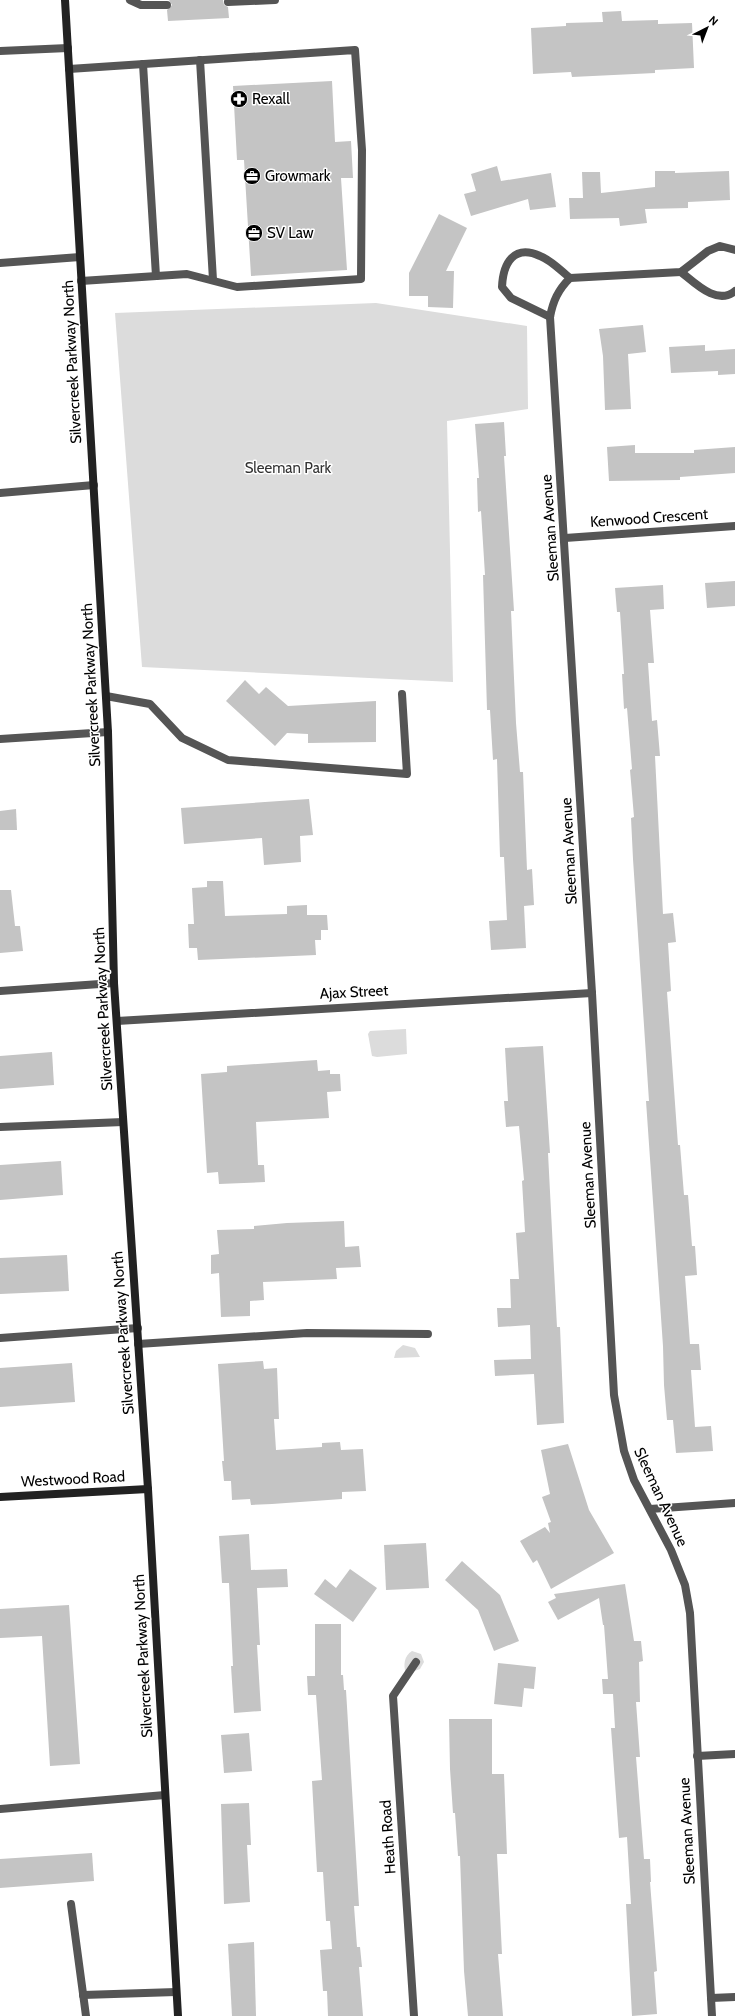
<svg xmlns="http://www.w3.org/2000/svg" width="735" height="2016" font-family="Cabin,sans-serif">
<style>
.green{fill:#dcdcdc}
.building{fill:#c4c4c4}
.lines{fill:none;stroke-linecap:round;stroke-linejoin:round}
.lane{stroke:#555;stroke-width:8}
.street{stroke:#555;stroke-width:8}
.secondary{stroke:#222;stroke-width:8}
.labels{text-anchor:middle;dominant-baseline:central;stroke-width:3;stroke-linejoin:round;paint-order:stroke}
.poi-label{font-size:15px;fill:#000;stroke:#fff;text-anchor:start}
.street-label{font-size:15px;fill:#000;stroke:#fff}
.park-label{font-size:15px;fill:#333;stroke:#fff}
</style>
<rect width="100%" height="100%" fill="#fff"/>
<g class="green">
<path d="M376,303l151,23 1,83 -81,12 6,261 -311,-15 -27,-354z"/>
<path d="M406,1029l1,25 -30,3 -5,-1 -4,-22 2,-3z"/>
<path d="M403,1345l12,3 5,9 -26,1 2,-7z"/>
<path d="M412,1651l9,3 3,8 -4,7 -14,5c-3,-9 -2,-18 6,-23z"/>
</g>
<g class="building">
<path d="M169,0h54l1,5 4,2 1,11 -61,3 -1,-11 5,-5z"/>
<path d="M621,11l1,10 36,-1v4l34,-1 2,45 -39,2v3l-83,4 -1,-5 -38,2 -2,-46 35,-2v-3l37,-1 -1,-10z"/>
<path d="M332,81l3,61 16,-1 2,37h-12l6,92 -96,6 -7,-116h-7l-4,-74z"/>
<path d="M497,166l4,15 50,-8 5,34 -26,3 -2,-11 -57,17 -7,-22 12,-3 -5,-17z"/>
<path d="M655,171h20v2l54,-2 1,29 -42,2v6l-43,1 2,14 -27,3 -1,-8 -49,1 -1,-21h14l-1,-26h18l1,21 54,-6z"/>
<path d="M439,214l28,14 -21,43h8l-1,37 -25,-1v-11h-19v-23z"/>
<path d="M643,325l3,27 -18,2 3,55 -26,1 -2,-54 -4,-27z"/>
<path d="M705,345v6l30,-2v25l-17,1v-4l-47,2 -2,-26z"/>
<path d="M504,422l2,34h-2l10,155h-3l5,112 4,49h3l4,98 5,-1 2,36 -10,1 2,42 -35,2 -2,-29 18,-1 -3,-63h-4l-3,-98 -4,1 -3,-50h-3l-4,-135h2l-4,-64 -3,1 -1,-34h2l-4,-54z"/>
<path d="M635,445v8h59v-3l41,-3v26l-55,4v3l-71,1 -2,-34z"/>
<path d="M735,581v25l-28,2 -2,-25z"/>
<path d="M663,585l1,24 -14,1 4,53h-6l4,58 5,-1 3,36h-5l8,158 10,-1 3,29 -8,1 3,48 -4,1 11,153h2l4,50h4l4,51h3l2,29 -12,1 5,68h9l2,26h-10l4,57 16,-1 2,25 -37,2 -3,-33h-6l-3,-35 -1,-39 -17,-245h3l-16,-242 -2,-41 3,-1 -4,-47 2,-1 -5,-61 -3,1 -2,-35h2l-4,-62h-3l-2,-24z"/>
<path d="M245,680l14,14 7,-7 22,19 88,-5v41l-68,1v-9l-21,-1 -12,13 -49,-45z"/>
<path d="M309,799l4,36 -13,1 1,26 -37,3 -2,-27 -78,6 -3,-36z"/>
<path d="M16,809l1,21h-17v-19z"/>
<path d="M207,881h16l2,35 62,-2v-8l20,-1v10h20l1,15h-7v10h-6l1,15 -118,5 -1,-12h-8l-1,-24h6l-2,-36 15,-1z"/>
<path d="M0,890h11l4,36h5l3,25 -23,2z"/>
<path d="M543,1046l7,107h-2l9,174h3l4,96 -27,2 -3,-51 -39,2 -1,-16 37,-1 -1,-34 -32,2 -1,-19h14l-1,-29h9l-3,-46 9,-1 -3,-51 2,-1 -5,-54 -13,1 -2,-26h4l-3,-53z"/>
<path d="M52,1052l2,33 -54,4v-33z"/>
<path d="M317,1060l1,11 12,-1v4h10l1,17 -14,1 2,26 -73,4 2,43h6l1,17 -46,2 -1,-12 -11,1 -6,-99 26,-2v-6z"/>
<path d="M61,1161l2,34 -63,5v-35z"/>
<path d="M344,1221l1,26 14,-1 2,21 -25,1 1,11 -74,3 1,18 -14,1v15l-29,1 -2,-44 -8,1v-19l8,-1 -2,-24 37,-1v-3l33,-3z"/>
<path d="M67,1255l2,36 -69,3v-36z"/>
<path d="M263,1361l1,8 13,-1 2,51h-5l2,31 46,-3v-4l18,-1 1,8 22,-1 3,42 -24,1v7l-70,5 -21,1 -1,-6 -18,1 -1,-19h-7l-2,-20h2l-6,-97z"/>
<path d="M72,1363l3,39 -75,5v-39z"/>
<path d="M568,1444l21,66 25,43 -63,36 -14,-29 -4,3 -13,-22 25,-14 5,6 -2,-10 3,-1 -9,-25 8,-3 -9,-44z"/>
<path d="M249,1534l2,36 36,-1 1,18 -31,1 3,57h-3l4,66 -27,2 -3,-47h2l-4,-83h-7l-3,-47z"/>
<path d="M426,1543l3,45 -43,2 -2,-45z"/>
<path d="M462,1561l38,34 19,46 -25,10 -16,-41 -33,-30z"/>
<path d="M350,1569l27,19 -24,34 -39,-28 11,-15 11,9z"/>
<path d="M625,1584l9,57h7l2,20 -4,1 1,40h-4l4,55h-4l8,102h6l1,23h-1l7,89 -3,1 3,42 -25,2 -6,-112h5l-4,-67 -8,1 -8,-110h4l-2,-34h-10l-1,-15h6l-4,-54h-1l-4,-27 -41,22 -10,-18 8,-4 -2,-4z"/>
<path d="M69,1605l11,159 -30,2 -8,-130 -42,2v-29z"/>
<path d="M315,1624h26v51h2l1,15h2l13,216h-5l3,41h3l2,20h-3l4,49h-35l-1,-25h-4l-3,-41 12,-1 -2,-28h-4l-3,-49h-6l-5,-91 10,-1 -6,-85h-8l-1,-19h8z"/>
<path d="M498,1663l38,4 -2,22 -10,-1 -2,19 -28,-3z"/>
<path d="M449,1719h43v55h12l3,80h-10l5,100h-4l5,62h-35l-4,-45 -4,-115h-2l-3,-43h-2l-3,-44z"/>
<path d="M249,1733l3,38 -28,2 -3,-38z"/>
<path d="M249,1803l2,42h-4l3,57 -26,2 -3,-100z"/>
<path d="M92,1853l2,28 -94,7v-29z"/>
<path d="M254,1942l2,74h-24l-4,-72z"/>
</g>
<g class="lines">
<g class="lane">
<path d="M130,0l11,5h26"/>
<path d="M228,2l47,-2"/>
<path d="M0,51l68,-3"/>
<path d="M200,60l13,220"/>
<path d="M143,64l13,212"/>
<path d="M69,69l286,-19 7,100 -1,129 -124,8 -50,-13 -106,7"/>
<path d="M0,263l80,-6"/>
<path d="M0,493l94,-8"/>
<path d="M106,696l44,8 32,34 46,22 179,14 -5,-80"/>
<path d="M0,739l108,-7"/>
<path d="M0,991l114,-8"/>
<path d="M0,1127l123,-5"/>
<path d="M0,1338l138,-10"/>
<path d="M138,1344l169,-11 121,1"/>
<path d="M0,1809l165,-14"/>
<path d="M71,1904l15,112"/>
<path d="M83,1995l93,-3"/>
</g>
<g class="street">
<path d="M681,272c14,11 36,34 54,19"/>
<path d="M550,317l-39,-19 -9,-11c1,-24 12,-43 38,-31 11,4 21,15 30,22"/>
<path d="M565,538l170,-12"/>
<path d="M117,1021l475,-28"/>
<path d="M650,1509l85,-6"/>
<path d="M697,1756l38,-2"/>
<path d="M711,1998l24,-1"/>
<path d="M414,2016l-21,-320 23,-34"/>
<path d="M712,2016l-22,-403 -5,-28 -14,-35 -37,-70 -10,-29 -10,-56 -22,-402 -42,-676c3,-16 8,-27 20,-39l111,-6 27,-21 12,-5 15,4"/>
</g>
<g class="secondary">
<path d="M65,0l43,732 6,251 34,506 30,527"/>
<path d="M0,1497l148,-8"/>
</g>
</g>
<defs>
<symbol id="pharmacy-disc" viewBox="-11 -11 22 22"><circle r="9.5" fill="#000" stroke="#fff"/><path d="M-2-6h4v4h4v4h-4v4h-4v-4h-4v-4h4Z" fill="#fff"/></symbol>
<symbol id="office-disc" viewBox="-11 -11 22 22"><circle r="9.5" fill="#000" stroke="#fff"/><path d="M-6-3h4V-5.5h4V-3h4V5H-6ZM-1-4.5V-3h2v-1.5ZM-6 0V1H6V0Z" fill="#fff"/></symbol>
</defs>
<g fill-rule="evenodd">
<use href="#pharmacy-disc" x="229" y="89" width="20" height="20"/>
<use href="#office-disc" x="242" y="166" width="20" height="20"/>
<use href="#office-disc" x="244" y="223" width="20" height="20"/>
</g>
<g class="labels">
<g class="poi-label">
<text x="252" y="99">Rexall</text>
<text x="265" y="176">Growmark</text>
<text x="267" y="233">SV Law</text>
</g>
<g class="street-label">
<text transform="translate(72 362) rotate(-93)">Silvercreek Parkway North</text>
<text transform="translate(649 518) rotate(-4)">Kenwood Crescent</text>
<text transform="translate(550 528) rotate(-94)">Sleeman Avenue</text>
<text transform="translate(91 685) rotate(-93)">Silvercreek Parkway North</text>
<text transform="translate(569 851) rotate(-93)">Sleeman Avenue</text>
<text transform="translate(354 992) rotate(-3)">Ajax Street</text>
<text transform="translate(103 1009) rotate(-93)">Silvercreek Parkway North</text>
<text transform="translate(588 1175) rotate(-93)">Sleeman Avenue</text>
<text transform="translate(123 1333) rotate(-94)">Silvercreek Parkway North</text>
<text transform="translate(73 1479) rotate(-3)">Westwood Road</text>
<text transform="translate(661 1497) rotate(65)">Sleeman Avenue</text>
<text transform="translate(143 1656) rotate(-93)">Silvercreek Parkway North</text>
<text transform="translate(687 1831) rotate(-93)">Sleeman Avenue</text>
<text transform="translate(388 1837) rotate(-94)">Heath Road</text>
</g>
<g class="park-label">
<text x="288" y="468">Sleeman Park</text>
</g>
</g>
<g transform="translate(707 28) rotate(42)" stroke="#ffffff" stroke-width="3" paint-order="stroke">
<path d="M0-3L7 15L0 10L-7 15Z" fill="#000000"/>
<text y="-6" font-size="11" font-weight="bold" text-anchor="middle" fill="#000000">N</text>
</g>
</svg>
